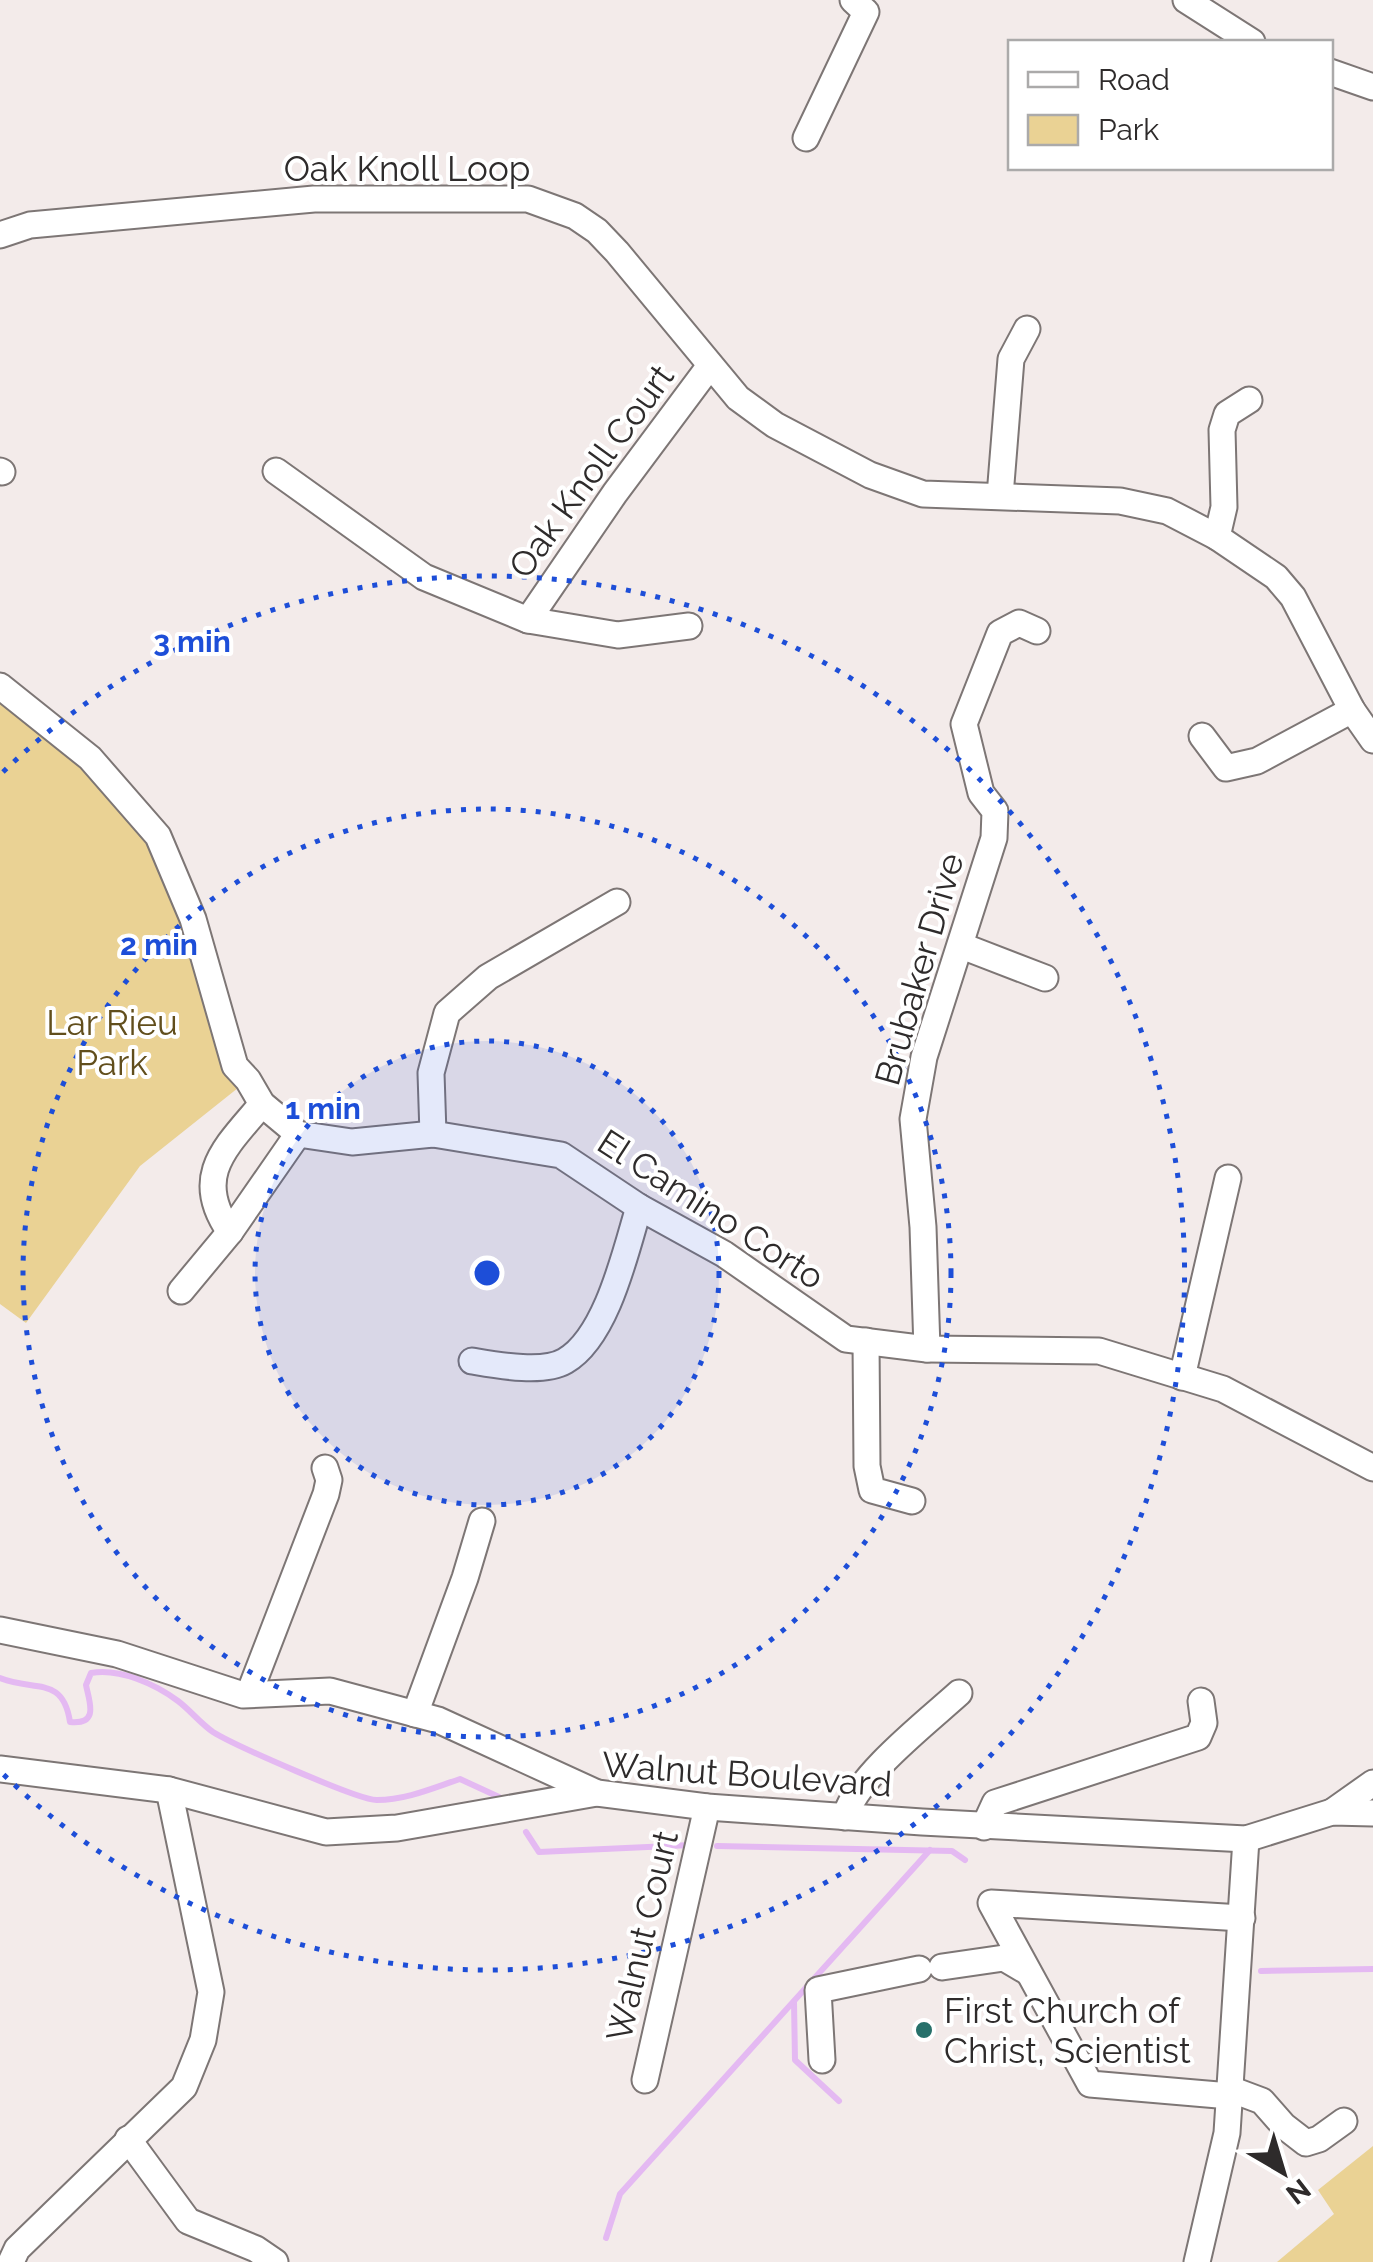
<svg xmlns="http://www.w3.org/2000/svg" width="1373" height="2262" font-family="Raleway,sans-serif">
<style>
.green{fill:#ead294}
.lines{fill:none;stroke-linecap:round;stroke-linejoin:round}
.stream{stroke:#e4b9f2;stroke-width:6}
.minor-casing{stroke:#7d7675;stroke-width:29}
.minor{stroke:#fff;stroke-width:25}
.ring{fill:none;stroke:#1d4ed8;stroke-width:5;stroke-dasharray:5 10}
.poi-dot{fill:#27706a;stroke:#fff;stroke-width:4}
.labels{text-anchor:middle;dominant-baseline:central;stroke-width:8;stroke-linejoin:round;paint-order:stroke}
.street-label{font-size:35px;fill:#2e2b2b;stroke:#fff}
.park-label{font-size:35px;fill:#614e1c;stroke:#fff}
.poi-label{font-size:35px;fill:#2e2b2b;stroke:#fff;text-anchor:start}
.centre{fill:#1d4ed8;stroke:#fff;stroke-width:5}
.ring-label{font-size:30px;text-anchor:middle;font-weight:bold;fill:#1d4ed8;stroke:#fff;stroke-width:8;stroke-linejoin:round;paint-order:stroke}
</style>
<rect width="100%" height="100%" fill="#f3ebea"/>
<g class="green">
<path d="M0,686l158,150 90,244 -108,86 -114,157 -26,-19z"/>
<path d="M1373,2146v116h-96l57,-48 -16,-24z"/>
</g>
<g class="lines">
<g class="stream">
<path d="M0,1678c34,14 63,-3 70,44 30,3 19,-21 16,-37l5,-12c29,-5 64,11 87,28 12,9 22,22 35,31 19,12 147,69 164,68 29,0 56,-12 83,-21l39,18"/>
<path d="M526,1832l13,20 152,-7"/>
<path d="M717,1846l235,5 13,9"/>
<path d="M1261,1971l112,-2"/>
<path d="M794,2002l1,58 44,41"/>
<path d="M606,2238l14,-44 310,-344"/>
</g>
<defs>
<g id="minor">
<path d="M1186,0l66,42"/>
<path d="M1330,72l43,15"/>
<path d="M806,138l60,-126 -13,-12"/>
<path d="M0,235l30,-10 284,-26h214l47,17 22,15 20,21 121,146 37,27 95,50 53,19 197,7 47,10 50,26 59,40 17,20 59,113 21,30"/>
<path d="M0,471l2,1"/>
<path d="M276,471l148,106 104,43 90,15 71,-9"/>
<path d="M1000,496l11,-137 16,-30"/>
<path d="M1217,537l7,-30 -2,-77 5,-16 22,-14"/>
<path d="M528,620l87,-127 94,-126"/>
<path d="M0,686l90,72 68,78 35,83 42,147 13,14 14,24 36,30 54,8 81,-8 128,21 78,52 85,47 122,85 81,10 172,2 124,38 150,79"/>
<path d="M1202,736l24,32 31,-7 95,-51"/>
<path d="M962,946l83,32"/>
<path d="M433,1134l-2,-61 16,-60 41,-36 129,-75"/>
<path d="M230,1232c-39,-56 -4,-85 32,-128"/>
<path d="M181,1291l49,-59 68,-98"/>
<path d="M866,1341l1,125 5,24 40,11"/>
<path d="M927,1349l-4,-122 -10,-108 11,-62 70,-219 1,-27 -14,-18 -17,-69 36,-91 19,-10 18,8"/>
<path d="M472,1361c24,4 71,13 93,0 42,-24 61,-111 74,-154"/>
<path d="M1182,1377l46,-199"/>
<path d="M0,1630l117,24 126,41 87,-4 108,29 159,73"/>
<path d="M249,1694l77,-200 3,-14 -4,-12"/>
<path d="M415,1714l50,-136 17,-57"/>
<path d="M0,1769l169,21 157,42 71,-4 200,-35 110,14 215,15 324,17 86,-27 41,1"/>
<path d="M1332,1812l41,-29"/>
<path d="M845,1817c11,-40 82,-95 114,-124"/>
<path d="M984,1827l11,-24 203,-66 6,-14 -3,-22"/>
<path d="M942,1967l62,-9 24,14"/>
<path d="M822,2060l-4,-70 101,-21"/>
<path d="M645,2080l62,-273"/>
<path d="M1230,2089l32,12 22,25 22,17 13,-4 25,-18"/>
<path d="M1230,2096l-140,-12 -99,-181 251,15"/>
<path d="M128,2139l60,82 68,28 19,13"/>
<path d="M11,2262l6,-13 167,-162 19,-47 8,-48 -42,-202"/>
<path d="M1197,2262l30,-129 19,-294"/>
</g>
</defs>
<use href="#minor" class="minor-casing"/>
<use href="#minor" class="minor"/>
</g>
<circle cx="487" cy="1273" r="232" fill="#1d4ed8" fill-opacity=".12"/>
<g class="ring">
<circle cx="487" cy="1273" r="232"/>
<circle cx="487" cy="1273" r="464"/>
<path d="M3 772A697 697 0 1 1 3 1774"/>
</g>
<circle class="poi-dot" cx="924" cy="2030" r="10"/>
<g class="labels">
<g class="street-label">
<text x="407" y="168">Oak Knoll Loop</text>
<text transform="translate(591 471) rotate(-54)">Oak Knoll Court</text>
<text transform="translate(919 969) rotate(-74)">Brubaker Drive</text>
<text transform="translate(711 1209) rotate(33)">El Camino Corto</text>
<text transform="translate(747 1774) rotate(4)">Walnut Boulevard</text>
<text transform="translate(642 1936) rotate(-77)">Walnut Court</text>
</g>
<g class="park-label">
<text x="112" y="1022">Lar Rieu<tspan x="112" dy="40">Park</tspan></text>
</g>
<g class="poi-label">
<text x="944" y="2010">First Church of<tspan x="944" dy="40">Christ, Scientist</tspan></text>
</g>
</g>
<circle cx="487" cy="1273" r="15" class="centre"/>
<g class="ring-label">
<text x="192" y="652">3 min</text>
<text x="159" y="955">2 min</text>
<text x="323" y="1119">1 min</text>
</g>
<rect x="1008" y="40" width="325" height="130" fill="#ffffff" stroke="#abaaaa" stroke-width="2.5"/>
<rect x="1028" y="72" width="50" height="15" fill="#ffffff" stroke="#abaaaa" stroke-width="2.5"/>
<text x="1098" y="90" font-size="30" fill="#2e2b2b">Road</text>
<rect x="1028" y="115" width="50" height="30" fill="#ead294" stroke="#abaaaa" stroke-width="2.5"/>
<text x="1098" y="140" font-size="30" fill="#2e2b2b">Park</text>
<g transform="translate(1283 2172) rotate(142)" stroke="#ffffff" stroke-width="8" paint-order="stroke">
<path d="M0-8L18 38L0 25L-18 38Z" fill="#2e2b2b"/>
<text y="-15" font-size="28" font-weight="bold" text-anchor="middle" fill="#2e2b2b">N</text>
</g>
</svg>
